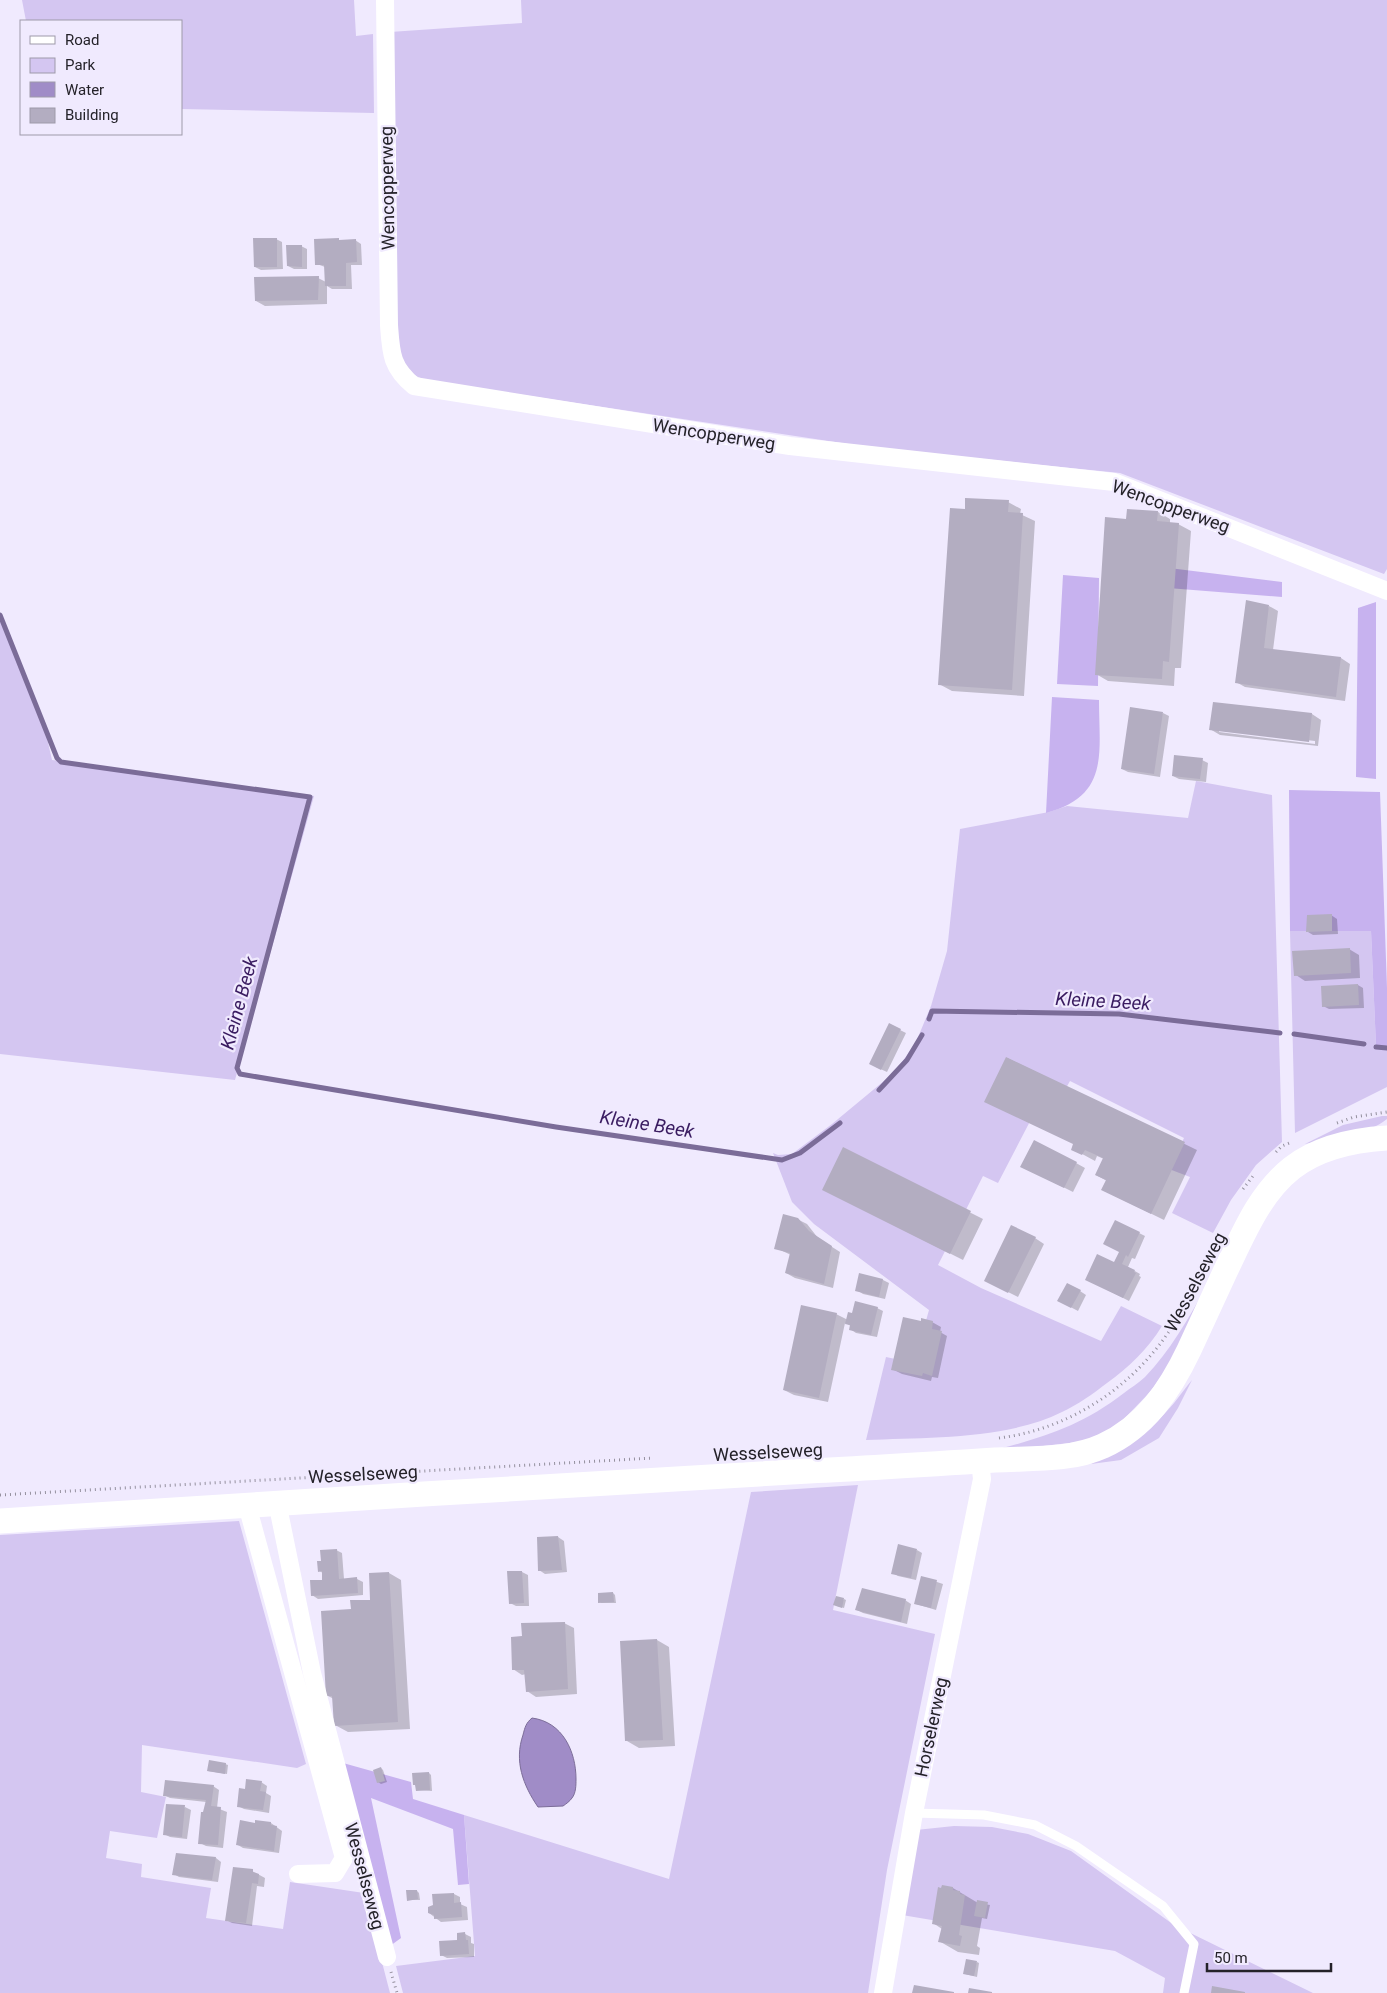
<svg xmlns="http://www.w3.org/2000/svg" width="1387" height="1993" font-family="Roboto,sans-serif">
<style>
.green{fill:#d4c6f1}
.forest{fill:#c7b2ef}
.water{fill:#a08cc7;stroke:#7b6c98}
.shadow{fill:#0003;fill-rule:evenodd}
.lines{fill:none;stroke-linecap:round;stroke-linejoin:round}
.stream{stroke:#7b6c98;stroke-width:5}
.building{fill:#b3adc1}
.path{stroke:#94909e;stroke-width:3;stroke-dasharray:1 4;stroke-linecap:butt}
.service{stroke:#fff;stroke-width:9}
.minor{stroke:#fff;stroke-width:18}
.secondary{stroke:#fff;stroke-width:25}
.labels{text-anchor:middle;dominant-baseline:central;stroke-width:4.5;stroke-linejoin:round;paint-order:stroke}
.street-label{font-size:18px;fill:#242229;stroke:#f0eafe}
.water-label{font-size:19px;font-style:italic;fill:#3a1c61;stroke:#f0eafe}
</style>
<rect width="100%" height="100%" fill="#f0eafe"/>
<path class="green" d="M22,0h332l2,36 17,-2 1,79 -193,-4v-88h-155z
M521,0h866v569l-3,5 -264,-101 -245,-25 -446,-67c-21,-7 -25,-11 -33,-31l-6,-318 132,-9z
M0,614l9,18 35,93 8,35 262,36 -79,284 -235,-26z
M1196,781l76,14 10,347 -26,23 -25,35 -18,33 -41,-20 18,-36 -21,-8 15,-31 -114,-57 -17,30 -15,-5 -40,77 -15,-7 -45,89 43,23 120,53 20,-35 41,20c-14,23 -34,42 -55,57 -14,11 -30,22 -45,29 -56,28 -135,25 -196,28l20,-83 28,6 15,-53 -115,-86 -22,-22 -19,-49 5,2 14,-1 40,-30 64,-53 20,-29 15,-36 16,-55 13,-122 89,-17 18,-6 121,12z
M1290,931h81l5,115 11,2v39l-92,46z
M1382,1116h5v3c-19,16 -58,20 -82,25l38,-19z
M1205,1289l-36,77 -19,26 -27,28 -27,20 -108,12c53,-14 92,-25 136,-59 6,-5 15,-10 21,-16 25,-26 43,-58 60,-88z
M1192,1380l-14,28 -19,30 -38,22 -30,4c25,-13 50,-28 71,-48 11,-10 20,-24 30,-36z
M858,1485l-25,125 102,24 -48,236 -19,123h-465l-7,-27 79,-10 -11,-141 205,64 82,-387z
M239,1521l67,243 -9,4 -155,-23 -1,47 25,5 -9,41 -47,-7 -4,27 36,6 -1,13 70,11 -5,30 77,11 7,-47 74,11 26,100h-390v-458z
M954,1826l38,1 36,7 43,17 103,74 139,68h-150l2,-15 -50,-27 -213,-36 14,-85z"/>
<path class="forest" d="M1169,568l113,14v15l-114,-9z
M1063,575l36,3 -1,108 -41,-2z
M1376,602v177l-20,-2 2,-169z
M1052,697l47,3c0,53 11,96 -53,113z
M1289,790l91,2 7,196v60l-11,-2 -5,-115h-81z
M343,1763l68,19 2,17 51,16 5,69 -11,1 -5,-56 -82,-31 30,140 -11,8z"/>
<path class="water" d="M532,1718c31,4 44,34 44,61 0,6 0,14 -4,19 -2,3 -6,6 -9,8l-25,1c-15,-22 -24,-46 -15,-72 2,-8 3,-12 9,-17z"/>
<path class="shadow" d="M276,239l6,3 1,27 -22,1 -6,-3z
M355,240l6,4 1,21h-11l1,24h-20l-5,-3v18l-62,2 -9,-5 62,-23 8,4 -1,-15 -8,-3z
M301,246l6,3v20h-13l-6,-3z
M1008,502l13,7 -1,5 15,7 -11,175 -72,-5 -13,-7 27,-174z
M1158,512l12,7v4l8,1 13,7 -10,137h-6l-1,18 -66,-5 -12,-7 31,-154z
M1269,606l9,5 -5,39 68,8 9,6 -5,37 -100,-14 -9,-5z
M1214,703l98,11 9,6 -3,26 -98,-11 -10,-6zM1219,730l96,11v3l-96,-12z
M1163,713l6,3 -9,61 -32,-5 -6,-3z
M1202,760l6,3 -2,19 -27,-3 -6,-3z
M1331,915l6,4 1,15 -25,1 -5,-3z
M1349,949l10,6 1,23 -55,3 -9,-6z
M1358,985l5,3 1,20 -35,1 -6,-3z
M900,1030l6,3 -19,39 -11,-5z
M1007,1058l190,92 -33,70 -49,-24 -8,-15 -11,-6 8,-16 -7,-3 -2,5 -22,-12 2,-4z
M844,1149l139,70 -20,41 -127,-64z
M1076,1163l9,5 -12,24 -42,-21z
M797,1219l10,5 11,14 22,14 -7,36 -38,-10 -9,-5 5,-18 -15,-7z
M1115,1221l30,15 -10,23 -3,-1 -4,9 12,7 -1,2 2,1 -12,24 -37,-19 23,-18 5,-12z
M1035,1238l9,6 -26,53 -24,-12z
M860,1274l23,6 6,3 -4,16 -22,-5 -6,-4z
M1080,1291l6,4 -8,16 -19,-10z
M877,1308l6,3 -6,26 -21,-4 -6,-4 1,-3 -6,-3 -17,79 -34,-7 -10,-5 52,-76 12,6z
M932,1322l9,5 -1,5 7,4 -9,42 -6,-1 -1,4 -29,-7 -10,-5 30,-46z
M558,1537l6,4 3,31 -22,2 -6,-4z
M336,1550l6,3 2,26h13l6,3v13l-45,4 -6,-4 12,-14 -1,-8 -4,-2 3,-9z
M917,1550l5,3 -6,27 -18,-4 -5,-3z
M522,1572l6,3 1,31h-13l-6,-3z
M389,1573l12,7 9,149 -62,3 -13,-7 -1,-26 -6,-3 24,-85 19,-10z
M922,1577l21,7 -7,26 -20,-6z
M613,1593l2,2 1,8h-16z
M844,1599l2,1 -2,8 -7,-2z
M905,1600l6,4 -4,20 -44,-11 -6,-3z
M564,1623l10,5 3,66 -41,3 -9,-6 -1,-17 -4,1 -9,-6 11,-32z
M657,1640l12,7 6,99 -36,2 -12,-7z
M225,1764l3,1 -1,9 -19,-3z
M381,1768l2,2 4,12 -6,2 -3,-2z
M429,1773l2,2 1,16 -15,-1v-4z
M261,1782l6,4 -1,7 5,3 -2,17 -25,-4 -6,-3 8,-16z
M213,1786l6,4 -2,18 10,4 -4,36 -17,-2 -6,-3 6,-41 -36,-4 -6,-3z
M185,1807l6,3 -4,29 -17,-2 -6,-3z
M271,1823l11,8 -3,22 -36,-5 -5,-3 18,-20z
M216,1858l5,4 -3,20 -39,-5 -5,-3z
M252,1871l13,7 -1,9 -7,-1 -5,40 -20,-3 -6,-3z
M953,1888l25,15 12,2 -3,14 -5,-1 -5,28 3,2 -1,7 -21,-3 -19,-11 3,-12 -9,-6z
M417,1891l2,2 1,7h-12z
M454,1894l6,3v7l7,3 1,13 -27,2 -12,-9z
M465,1934l6,3v6l3,1v13l-27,1 -6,-3 18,-14z
M977,1962l2,1 -2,14 -12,-3z"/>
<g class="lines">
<path class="stream" d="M0,615l57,143 4,4 249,35 -73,271 3,6 316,53 226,33 18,-7 40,-30
M929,1019l3,-8 187,3 161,19
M1294,1034l70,10
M1376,1047l11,1
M879,1090l28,-30 15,-25"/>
</g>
<path class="building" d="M253,238h24v29h-23z
M339,238v2l17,-1 1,23 -11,1v23h-21l-1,-21h-9l-1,-26z
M286,245h16v22l-15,-1z
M319,276l-1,24 -63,1 -1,-24z
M965,498l44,2 -1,12 15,1 -11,177 -74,-5 12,-177 15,1z
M1127,509l31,2 -1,10 22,2 -10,139 -6,-1 -1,18 -67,-4 10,-158 21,2z
M1246,600l23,5 -5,43 77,9 -5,40 -101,-14z
M1213,702l99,11 -3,29 -100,-12z
M1130,707l33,5 -9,62 -33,-5z
M1174,755l29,3 -3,21 -28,-3z
M1332,914v17l-26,1 1,-17z
M1350,948l1,25 -57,3 -2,-25z
M1358,984l1,21 -37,2 -1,-21z
M889,1023l12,6 -20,41 -12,-6z
M1006,1057l179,85 -34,72 -50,-24 5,-10 -11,-5 8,-17 -18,-8 -3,5 -11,-5 2,-6 -89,-42z
M1034,1140l43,22 -13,26 -44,-21z
M843,1147l128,64 -21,43 -128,-64z
M783,1214l15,4 11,13 23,15 -8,38 -39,-11 5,-20 -16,-4z
M1115,1220l25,12 -12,25 -2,-2 -4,9 13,6 -1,2 2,1 -13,25 -38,-18 12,-26 17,8 5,-10 -16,-8z
M1011,1225l25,12 -28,56 -24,-12z
M859,1273l24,6 -4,18 -24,-6z
M1067,1283l14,7 -10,18 -14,-7z
M855,1301l23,6 -7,28 -22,-5 1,-5 -5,-1 3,-12 4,1z
M801,1305l36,8 -18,85 -36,-8z
M903,1317l18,4v-3l12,3 -1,8 10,2 -10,45 -9,-3 -1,3 -31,-6z
M558,1536l4,34 -24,1 -1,-34z
M898,1544l19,5 -6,29 -20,-4z
M337,1549l2,30 18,-2 1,16 -47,3 -1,-16h12v-9l-4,1 -1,-11h4l-1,-11z
M507,1571h15l2,32 -15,1z
M389,1572l9,150 -64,4 -2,-30h-6l-5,-85 30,-2 -1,-9h20l-1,-27z
M921,1576l16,4 -6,28 -17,-4z
M862,1588l44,11 -5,23 -46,-12z
M613,1592l1,10 -16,1v-10z
M836,1596l8,2 -2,10 -9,-3z
M565,1622l3,67 -42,3 -2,-22h-12l-1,-33 11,-1 -1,-13z
M657,1639l6,101 -38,1 -5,-100z
M209,1760l17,3 -1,11 -18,-3z
M381,1767l4,14 -8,2 -4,-13z
M429,1772l1,18 -14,1 -1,-6h-2l-1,-12z
M246,1779l16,2 -2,10 6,1 -3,18 -26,-3 2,-19 6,1z
M165,1780l49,5 -3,21 10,1 -3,38 -20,-1 3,-32h2l3,-12 -43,-4z
M166,1804l19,1 -3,32 -19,-2z
M240,1820l15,3v-3l16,2v3l6,1 -3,25 -38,-6z
M176,1853l40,4 -4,23 -40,-5z
M233,1867l20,2v3l6,2 -1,10 -6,-1 -6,40 -21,-2z
M942,1885l11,2v3l7,1v3l5,1 -6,40 3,1 -2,10 -22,-4 4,-16 -10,-2 6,-37 3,1z
M406,1890h11l1,9 -11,2z
M454,1893v10l7,-1 1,15 -28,2v-4l-6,-2v-6l5,-2 -1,-11z
M977,1900l11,2 -3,16 -11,-2z
M465,1932l1,8h2l1,14 -29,2 -1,-15 18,-1v-7z
M966,1959l11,2 -3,15 -11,-2z
M914,1985l40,7v1h-42z
M1212,1986l33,6v1h-34z
M969,1988l23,4v1h-24z"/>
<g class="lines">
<path class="path" d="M1337,1123l17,-6 33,-5
M1276,1152l6,-6 10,-4
M1243,1189l10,-13
M999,1438c81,-10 152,-64 187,-136
M0,1495l653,-37
M391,1972l6,21"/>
<path class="service" d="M914,1813l70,2 51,10 41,21 87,60 31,38 -10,49"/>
<path class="minor" d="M385,0l4,325c2,28 2,42 25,61l376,60 324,36 273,109
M277,1502l35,171 75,284
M247,1505l97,353 -9,15 -37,1
M883,1993l31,-180 68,-334 -2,-18"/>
<path class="secondary" d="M0,1521c270,-18 539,-34 809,-50 62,-3 124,-7 186,-11 36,-2 75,1 108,-14 42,-19 67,-56 86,-96 12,-26 24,-52 36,-78 18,-37 34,-78 67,-104 27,-21 62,-28 95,-30"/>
</g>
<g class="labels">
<g class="street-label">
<text transform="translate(387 188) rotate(-91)">Wencopperweg</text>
<text transform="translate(714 434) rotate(9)">Wencopperweg</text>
<text transform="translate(1171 506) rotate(20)">Wencopperweg</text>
<text transform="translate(1195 1282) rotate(-62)">Wesselseweg</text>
<text transform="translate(768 1452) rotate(-3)">Wesselseweg</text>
<text transform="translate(363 1474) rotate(-3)">Wesselseweg</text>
<text transform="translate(931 1727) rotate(-78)">Horselerweg</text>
<text transform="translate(365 1876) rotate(75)">Wesselseweg</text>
</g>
<g class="water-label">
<text transform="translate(1103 1001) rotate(3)">Kleine Beek</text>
<text transform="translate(239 1003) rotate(-75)">Kleine Beek</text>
<text transform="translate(647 1124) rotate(9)">Kleine Beek</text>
</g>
</g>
<rect x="20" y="20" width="162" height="115" fill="#f0eafe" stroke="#9e9aa9"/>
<rect x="30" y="36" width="25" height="8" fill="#ffffff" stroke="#9e9aa9"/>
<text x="65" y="45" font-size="15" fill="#242229">Road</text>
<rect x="30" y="58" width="25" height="15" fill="#d4c6f1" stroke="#9e9aa9"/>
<text x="65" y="70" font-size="15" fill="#242229">Park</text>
<rect x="30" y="82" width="25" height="15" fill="#a08cc7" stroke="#9e9aa9"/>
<text x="65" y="95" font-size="15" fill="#242229">Water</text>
<rect x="30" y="108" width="25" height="15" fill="#b3adc1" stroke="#9e9aa9"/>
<text x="65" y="120" font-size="15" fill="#242229">Building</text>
<path d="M1207 1963v8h124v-8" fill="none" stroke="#242229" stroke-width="2.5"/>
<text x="1214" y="1963" font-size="15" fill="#242229" stroke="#f0eafe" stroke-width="4" paint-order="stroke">50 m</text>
</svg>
